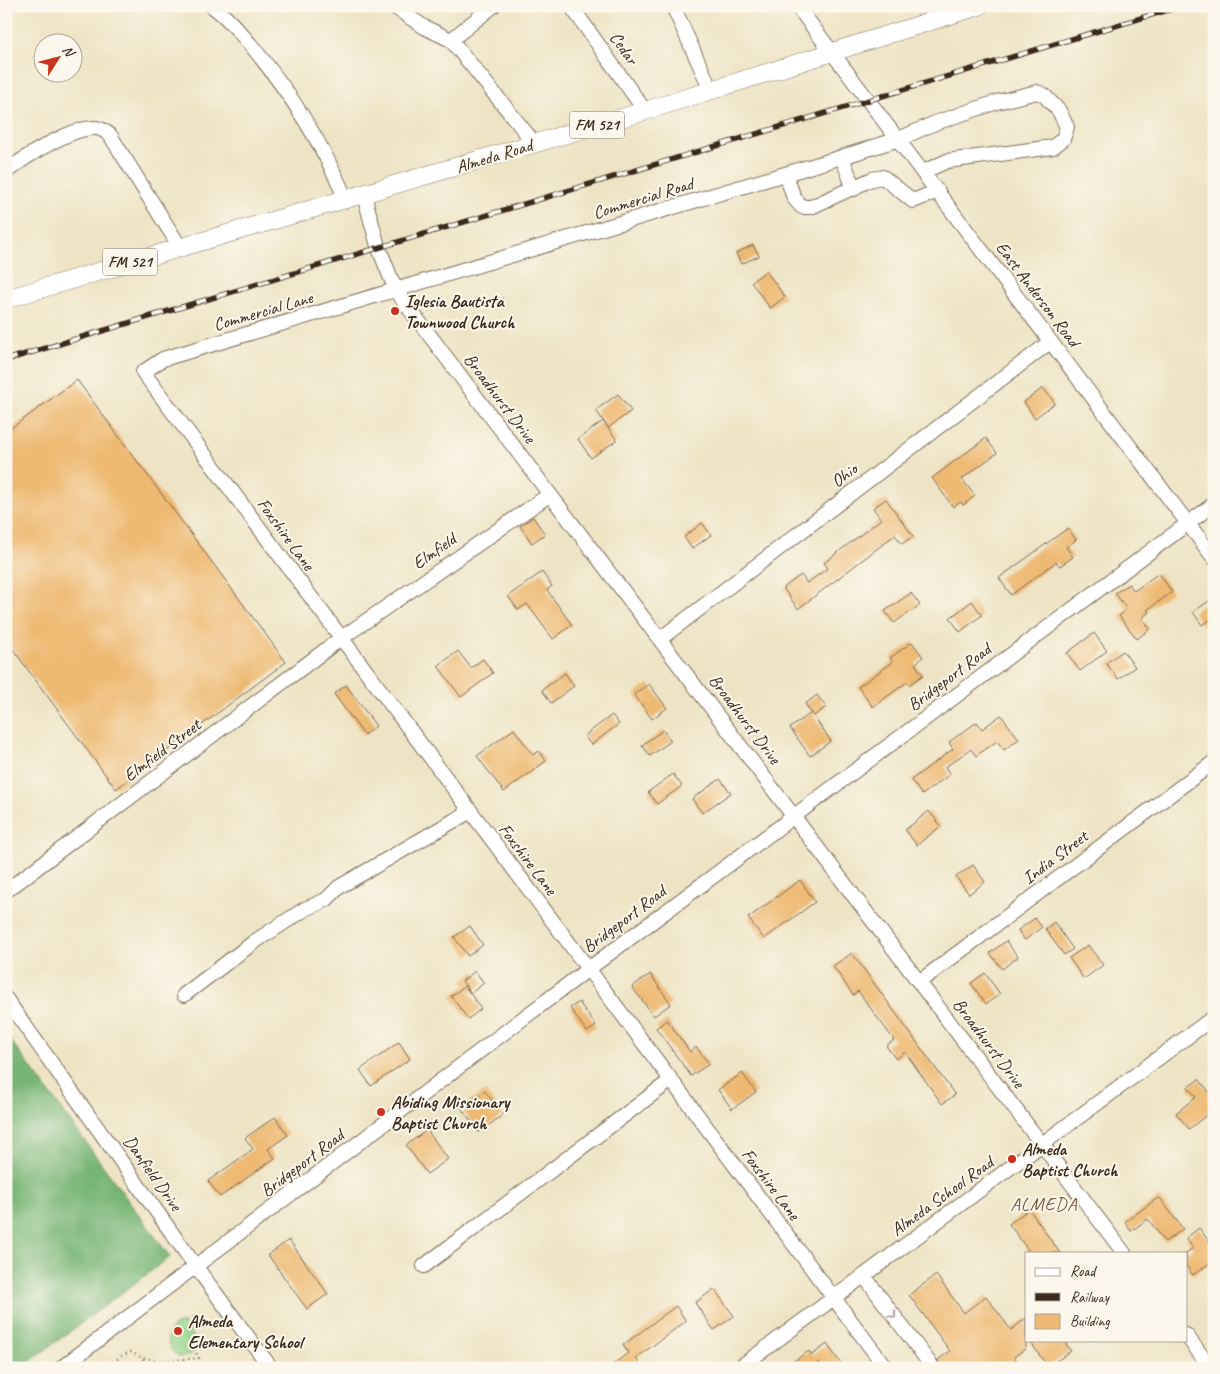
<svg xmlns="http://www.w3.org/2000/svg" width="1220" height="1374" font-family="Caveat,sans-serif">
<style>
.green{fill:#94d389;stroke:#687e54}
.forest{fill:#77b575;stroke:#59704a}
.building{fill:#eeb972}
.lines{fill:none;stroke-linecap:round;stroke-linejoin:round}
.minor-casing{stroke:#7a6b58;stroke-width:16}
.major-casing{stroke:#7a6b58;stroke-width:19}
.path{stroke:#7a6b58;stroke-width:2.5;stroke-dasharray:1 4;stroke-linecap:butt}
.minor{stroke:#fff;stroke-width:14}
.major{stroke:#fff;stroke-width:18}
.rail-casing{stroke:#3b2a1e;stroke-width:5.5}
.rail{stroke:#fbf7ec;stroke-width:4;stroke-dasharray:11;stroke-linecap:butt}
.oneway{stroke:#a79f9a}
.poi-dot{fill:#c8321e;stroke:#fbf7ec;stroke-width:2}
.labels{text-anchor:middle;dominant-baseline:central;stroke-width:4;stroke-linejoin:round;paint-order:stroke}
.shield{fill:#fbf7ec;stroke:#75685c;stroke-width:1}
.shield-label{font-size:16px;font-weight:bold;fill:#3b2a1e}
.street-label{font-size:18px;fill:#3b2a1e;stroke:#fbf7ec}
.poi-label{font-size:18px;font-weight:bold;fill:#3b2a1e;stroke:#fbf7ec;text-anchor:start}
.neighbourhood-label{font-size:19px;letter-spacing:1px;fill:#7a5c3b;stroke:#fbf7ec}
</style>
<rect width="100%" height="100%" fill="#fbf7ec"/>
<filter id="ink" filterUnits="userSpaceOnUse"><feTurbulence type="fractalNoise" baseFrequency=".02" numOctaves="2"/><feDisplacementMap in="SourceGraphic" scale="10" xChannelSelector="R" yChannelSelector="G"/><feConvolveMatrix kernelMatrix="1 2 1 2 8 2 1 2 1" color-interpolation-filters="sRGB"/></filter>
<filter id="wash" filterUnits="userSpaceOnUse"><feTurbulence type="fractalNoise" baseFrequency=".0096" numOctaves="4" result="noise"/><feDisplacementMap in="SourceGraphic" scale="20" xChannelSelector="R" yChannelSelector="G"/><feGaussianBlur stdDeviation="1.12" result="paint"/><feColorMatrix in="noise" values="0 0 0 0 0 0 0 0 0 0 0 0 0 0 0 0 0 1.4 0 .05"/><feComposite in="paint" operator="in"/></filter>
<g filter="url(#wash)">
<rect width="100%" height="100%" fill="#eee4c5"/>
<path class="green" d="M179,1324h6l13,19 -1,6 -7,6 -10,2c-14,-6 -17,-29 -1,-33z"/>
<path class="forest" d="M6,1034l164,223 -149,111h-15z"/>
<g id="blocks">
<path class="building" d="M753,245l6,11 -18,8 -5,-11z
M766,271l19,26 -15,11 -19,-26z
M77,380l209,282 -170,127 -110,-149v-208z
M1043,388l12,15 -20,15 -11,-16z
M618,394l13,17 -23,17 -12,-18z
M603,421l14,19 -26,18 -13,-19z
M986,438l11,15 -35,26 13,17 -12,9 -2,-3 -8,5 -21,-29z
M886,499l27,37 -11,8 -7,-9 -97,74 -15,-21 18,-13 6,8 21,-15 -4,-5 57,-44 -8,-11z
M533,517l12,17 -13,9 -12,-17z
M702,523l9,12 -19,14 -8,-12z
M1068,528l8,12 -10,7 7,10 -13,9 -4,-4 -45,33 -12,-17z
M542,572l10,14 -5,4 25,35 -19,14 -26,-35 -9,6 -10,-14z
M1159,573l13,19 -25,18 2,2 -7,6 8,11 -13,10 -18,-23 8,-7 -12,-16 14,-9 5,7z
M911,593l9,12 -26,18 -9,-12z
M972,601l10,14 -22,17 -10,-14z
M1209,601l5,6v10l-12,8 -9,-13z
M1094,633l13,18 -27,20 -13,-18z
M912,642l11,15 -8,7 8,11 -14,10 -2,-3 -34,25 -15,-20 35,-25 -3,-4z
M458,651l13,17 12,-9 10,14 -32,24 -23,-31z
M1123,651l12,16 -17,12 -12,-16z
M565,673l9,13 -23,17 -9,-13z
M649,684l18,24 -15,11 -18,-25z
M346,685l30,41 -12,9 -30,-41z
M817,695l9,12 -12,9 -9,-12z
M811,713l20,28 -21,15 -20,-28z
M612,715l7,9 -28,21 -7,-9z
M1001,715l18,24 -15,11 -7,-9 -21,15 -5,-7 -26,18 5,7 -28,21 -11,-15 42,-31 -4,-7 28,-20 5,7z
M514,729l19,26 6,-4 7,10 -42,31 -27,-36z
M663,730l8,11 -21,15 -8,-11z
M673,774l9,12 -25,18 -9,-12z
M720,779l11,14 -29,20 -10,-14z
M929,811l12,15 -24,19 -12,-15z
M973,865l12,17 -16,12 -13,-17z
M800,880l15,22 -51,37 -16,-21z
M1035,918l7,9 -17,13 -7,-10z
M1054,922l19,27 -9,6 -19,-26z
M470,926l13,19 -15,11 -14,-19z
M1006,941l12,16 -16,12 -12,-16z
M1088,945l15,20 -19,14 -15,-21z
M852,953l103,142 -13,9 -37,-52 -9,7 -10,-13 8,-6 -36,-49 -5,4 -20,-29z
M475,971l9,12 -13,10 -9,-12z
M985,973l15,21 -14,10 -15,-21z
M650,974l21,30 -17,12 -22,-29z
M465,986l16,23 -13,10 -17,-23z
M579,1002l17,24 -9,6 -17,-24z
M667,1020l23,32 6,-5 13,17 -18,12 -35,-48z
M399,1042l11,17 -39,27 -11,-16z
M742,1073l14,19 -24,17 -14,-19z
M1199,1079l15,19v11l-25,20 -13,-16 20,-16 -8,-10z
M485,1091l18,24 -24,17 -18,-24z
M275,1117l13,18 -20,14 7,9 -55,39 -12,-16 45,-32 -8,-11z
M427,1130l21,29 -21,15 -21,-29z
M1159,1197l24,32 -18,13 -17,-23 -17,12 -6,-9z
M1029,1209l31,44h-30l-21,-29z
M1199,1228l15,20v12l-21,15 -7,-10v-12l7,-5 -7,-10z
M289,1240l39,54 -21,15 -39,-54z
M936,1275l28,38 22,-17 25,34 15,-12v30l-12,9 7,11h-82l-1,-8 12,-9 -41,-56z
M714,1289l20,27 -20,14 -19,-27z
M676,1306l10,15 -50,37 6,10h-34l20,-15 -5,-8z
M1029,1340h34l8,11 -23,16z
M827,1344l17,24h-20l-5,-6 -7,6h-14l-4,-7 15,-10 3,4z"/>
</g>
</g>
<g filter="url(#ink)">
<use href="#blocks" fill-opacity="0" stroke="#7a6b58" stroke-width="1"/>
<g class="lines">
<defs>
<path id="minor" d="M212,6c15,10 26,25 38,38 40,48 72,98 96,156
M393,6l31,21 27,13 84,104
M571,6l74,105
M673,6l38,84
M797,6l417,552
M451,40l42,-34
M842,157l12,32
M6,172c20,-16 65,-45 90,-44 5,0 10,4 14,7l70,112
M786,175l8,23 8,9h9l61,-28 11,-2 30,24 25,-10
M364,195l14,51 18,45 728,962
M660,639l390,-297
M6,891l334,-252 209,-144
M919,982l295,-220
M184,995l70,-53 51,-33 21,-9 13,-13 130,-75
M6,999l190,268 75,101
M424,1266l246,-185
M864,1276l67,89
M1186,1335l25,33
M61,1368l526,-398 627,-466
M739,1368l475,-351
M886,1368l-743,-996 20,-13 679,-202 57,-18 36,-16 62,-21 40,-10 7,3 15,16 8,16 -4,12 -10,8 -106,14 -24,11"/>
<path id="major" d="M6,299l639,-188 334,-105"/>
</defs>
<use href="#minor" class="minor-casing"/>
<use href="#major" class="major-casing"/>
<path class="path" d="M194,1349l10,19
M143,1359l6,9
M105,1368l18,-13 8,-3 11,6 18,3 40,-3"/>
<use href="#minor" class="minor"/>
<use href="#major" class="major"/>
<defs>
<path id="rail" d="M6,360l1175,-354"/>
</defs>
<use href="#rail" class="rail-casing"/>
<use href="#rail" class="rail"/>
</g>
<defs><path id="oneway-chevron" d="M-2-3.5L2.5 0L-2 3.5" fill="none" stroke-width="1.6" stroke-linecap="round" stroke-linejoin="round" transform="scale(1.25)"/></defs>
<use class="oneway" href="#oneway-chevron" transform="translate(893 1315) rotate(53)"/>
</g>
<g class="poi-dot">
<circle cx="395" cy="311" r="5"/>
<circle cx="381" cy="1112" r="5"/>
<circle cx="1012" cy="1159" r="5"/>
<circle cx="178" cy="1331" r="5"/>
</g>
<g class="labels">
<g class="shield">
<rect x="569.5" y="111.5" width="55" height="27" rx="4"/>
<rect x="102.5" y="248.5" width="55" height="27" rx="4"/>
</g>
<g class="shield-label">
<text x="597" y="125">FM 521</text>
<text x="130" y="262">FM 521</text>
</g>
<g class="street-label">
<text transform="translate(624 48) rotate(55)">Cedar</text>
<text transform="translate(494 156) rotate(-17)">Almeda Road</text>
<text transform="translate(643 198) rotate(-17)">Commercial Road</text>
<text transform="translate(1038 294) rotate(53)">East Anderson Road</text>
<text transform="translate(263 311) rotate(-16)">Commercial Lane</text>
<text transform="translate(500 398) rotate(53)">Broadhurst Drive</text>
<text transform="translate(844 475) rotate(-37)">Ohio</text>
<text transform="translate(286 534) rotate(54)">Foxshire Lane</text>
<text transform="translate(434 551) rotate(-35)">Elmfield</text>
<text transform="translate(949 677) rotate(-37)">Bridgeport Road</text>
<text transform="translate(745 719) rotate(53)">Broadhurst Drive</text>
<text transform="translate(162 750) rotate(-37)">Elmfield Street</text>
<text transform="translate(1055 857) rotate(-37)">India Street</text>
<text transform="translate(528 859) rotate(53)">Foxshire Lane</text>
<text transform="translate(624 919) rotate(-37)">Bridgeport Road</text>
<text transform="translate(989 1043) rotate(53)">Broadhurst Drive</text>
<text transform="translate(302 1163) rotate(-37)">Bridgeport Road</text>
<text transform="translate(153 1173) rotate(55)">Danfield Drive</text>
<text transform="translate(771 1184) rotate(53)">Foxshire Lane</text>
<text transform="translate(942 1196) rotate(-36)">Almeda School Road</text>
</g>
<g class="poi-label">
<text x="405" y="301">Iglesia Bautista<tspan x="405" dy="21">Townwood Church</tspan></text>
<text x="391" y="1102">Abiding Missionary<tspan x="391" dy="21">Baptist Church</tspan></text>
<text x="1022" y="1149">Almeda<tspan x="1022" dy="21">Baptist Church</tspan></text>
<text x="188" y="1321">Almeda<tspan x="188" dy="21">Elementary School</tspan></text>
</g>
<g class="neighbourhood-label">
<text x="1044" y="1204">ALMEDA</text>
</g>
</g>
<rect width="1220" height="1374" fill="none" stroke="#fbf7ec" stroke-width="25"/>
<rect x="1025" y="1252" width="162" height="90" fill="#fbf7ec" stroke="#aea59a"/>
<rect x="1035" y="1268" width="25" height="8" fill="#ffffff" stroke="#aea59a"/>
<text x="1070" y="1276" font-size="15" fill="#3b2a1e">Road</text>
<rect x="1035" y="1293" width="25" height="8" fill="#3b2a1e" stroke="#aea59a"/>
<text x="1070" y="1302" font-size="15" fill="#3b2a1e">Railway</text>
<rect x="1035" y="1314" width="25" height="15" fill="#eeb972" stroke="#aea59a"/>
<text x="1070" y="1326" font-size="15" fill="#3b2a1e">Building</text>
<g transform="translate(58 58) rotate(54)"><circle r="24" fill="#fbf7ec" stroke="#aea59a"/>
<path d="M0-4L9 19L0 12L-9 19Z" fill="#c8321e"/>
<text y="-8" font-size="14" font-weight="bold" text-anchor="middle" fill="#3b2a1e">N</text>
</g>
</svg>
